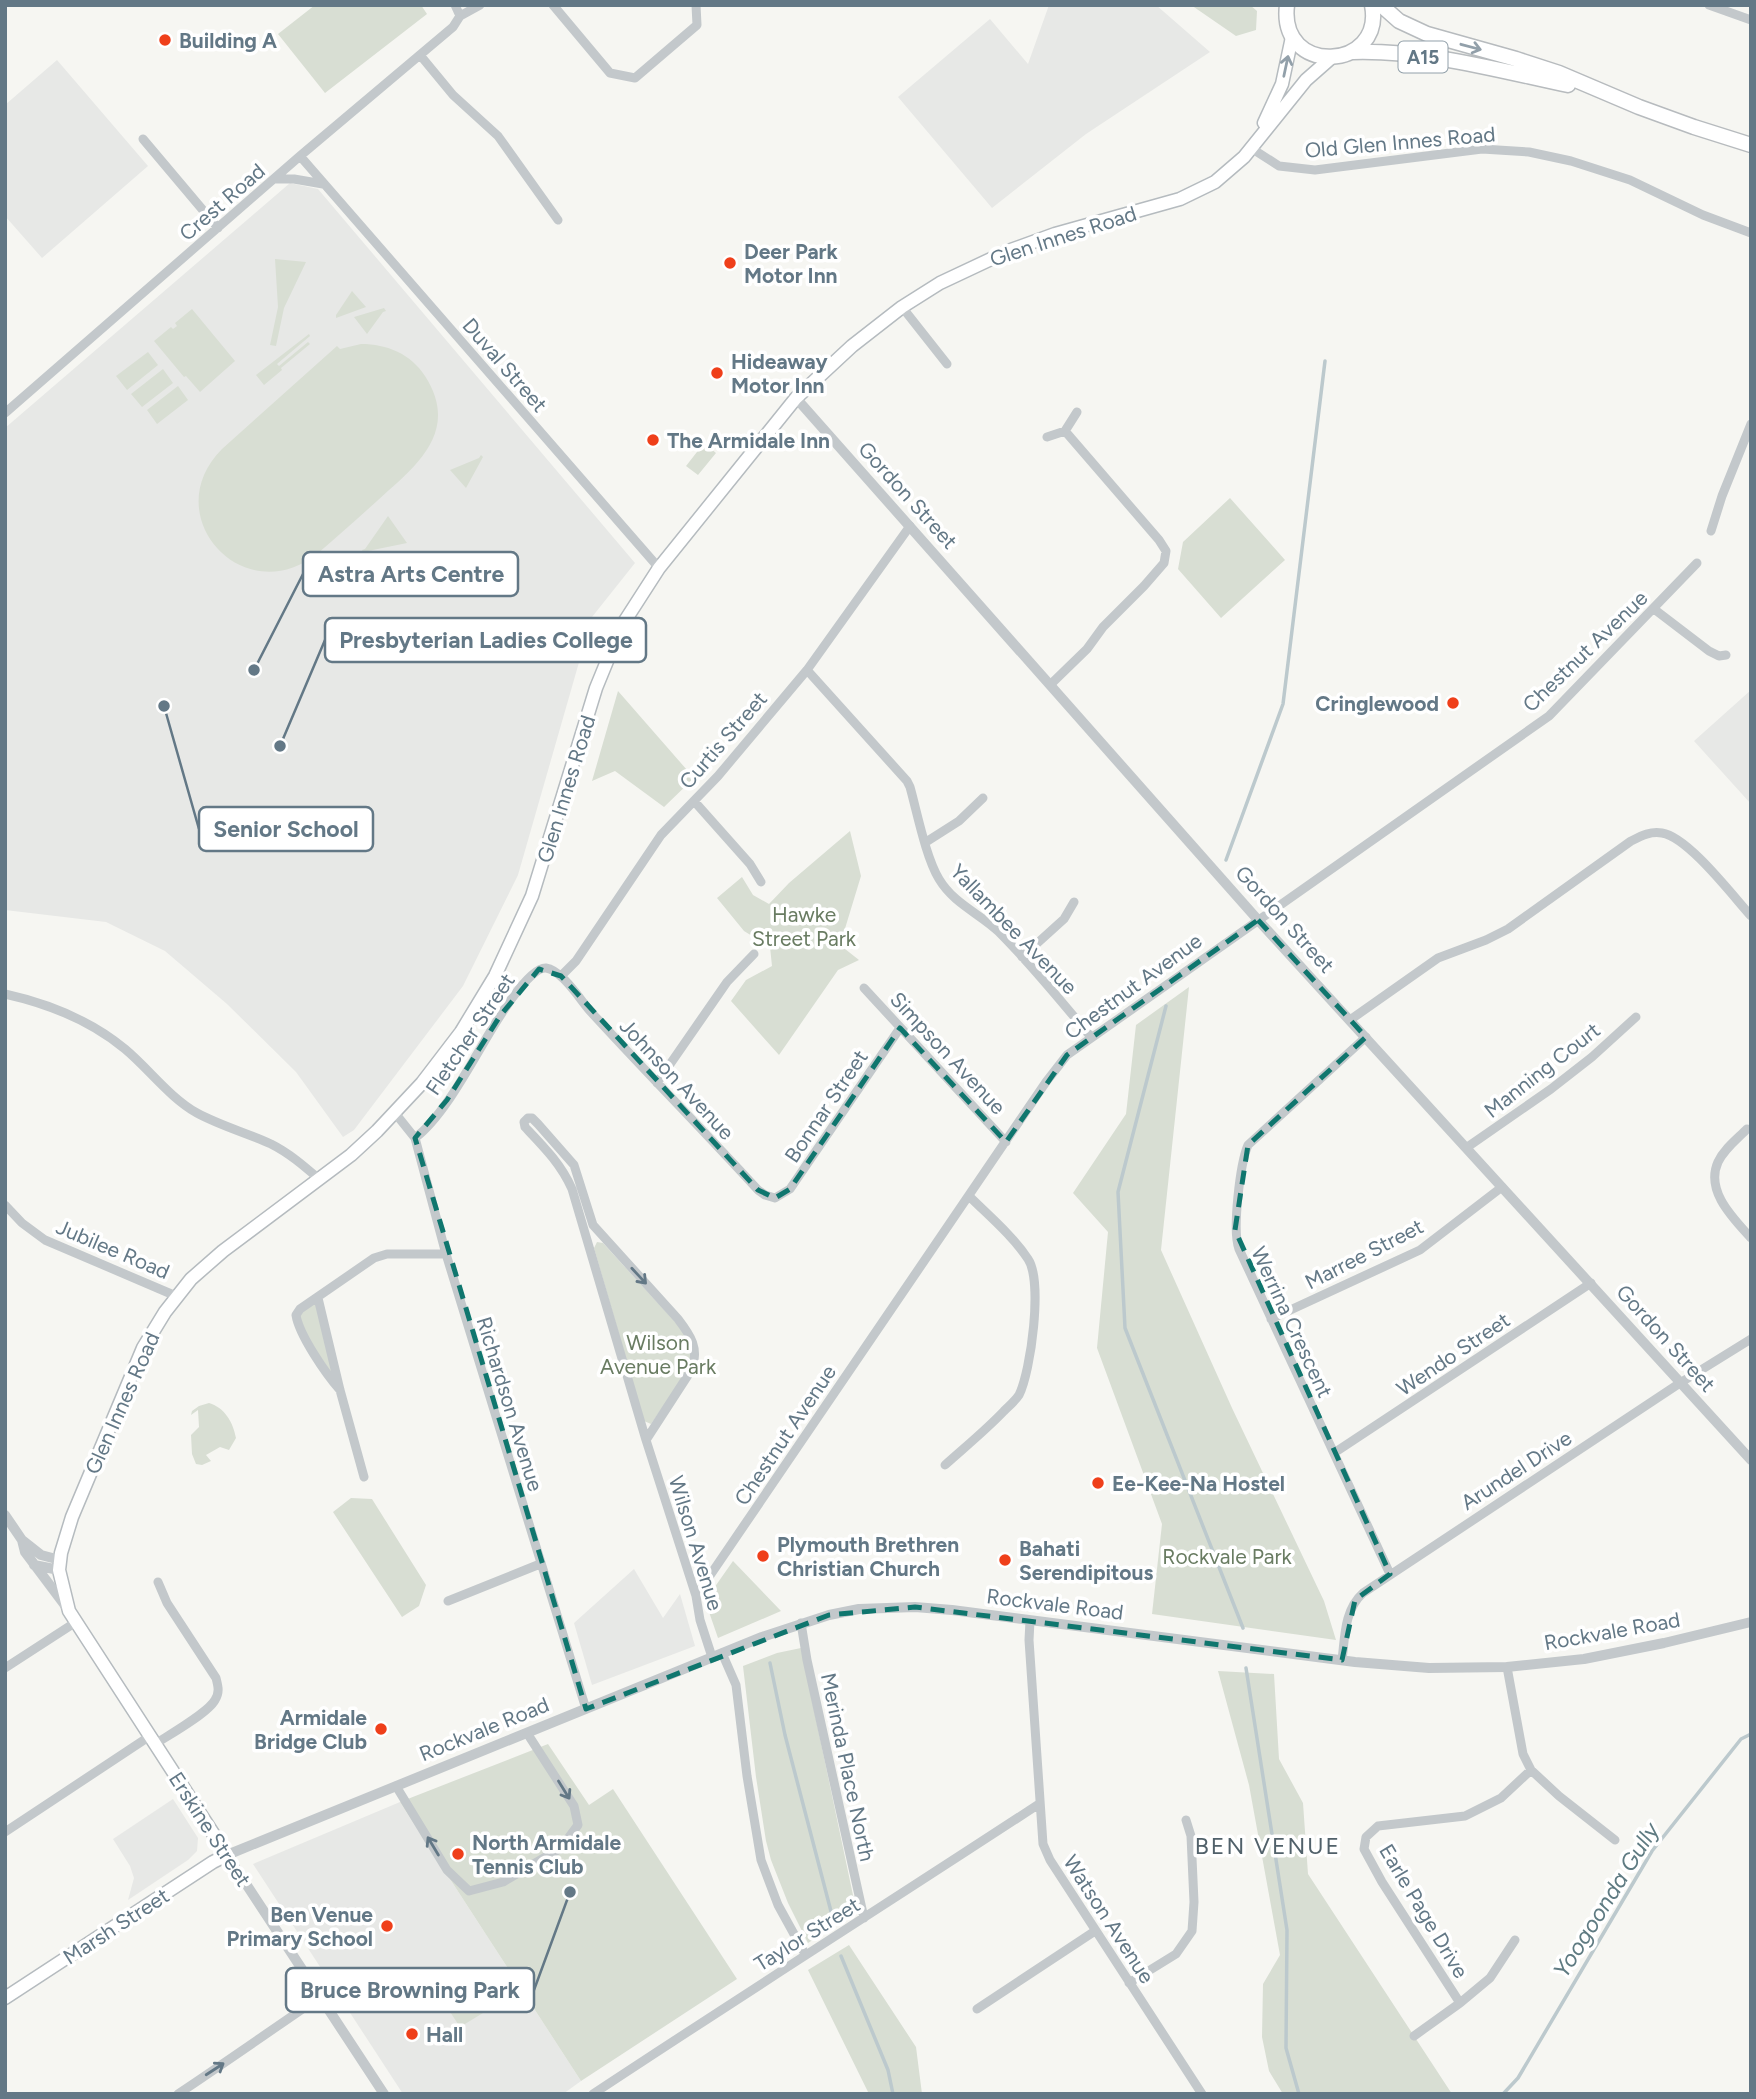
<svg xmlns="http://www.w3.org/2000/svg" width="1756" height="2099" font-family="Figtree,sans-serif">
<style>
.built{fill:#e7e8e6}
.green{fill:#d8ded3}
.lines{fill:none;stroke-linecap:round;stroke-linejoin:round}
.stream{stroke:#bcc9cd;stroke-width:3.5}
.secondary-casing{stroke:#b5bbbf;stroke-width:15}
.trunk-casing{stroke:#b7bbbe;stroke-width:17}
.minor{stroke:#c3c8cb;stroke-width:9}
.tertiary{stroke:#c3c8cb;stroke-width:10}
.secondary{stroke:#fff;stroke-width:12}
.trunk{stroke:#fff;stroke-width:14}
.oneway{stroke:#92a0aa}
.oneway2{stroke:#637886}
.marked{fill:none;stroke:#0f766e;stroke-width:5;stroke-dasharray:14 9;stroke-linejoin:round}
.poi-dot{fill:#ef3f1a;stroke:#fff;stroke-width:2.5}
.labels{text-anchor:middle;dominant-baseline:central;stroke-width:7;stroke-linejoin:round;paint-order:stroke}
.shield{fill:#fff;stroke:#92a0aa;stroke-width:2}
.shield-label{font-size:19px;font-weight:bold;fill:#637886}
.poi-label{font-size:21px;font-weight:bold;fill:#637886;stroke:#fff;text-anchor:start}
.street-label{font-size:21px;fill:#637886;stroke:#fff}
.park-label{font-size:21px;fill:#697c62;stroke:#fff}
.neighbourhood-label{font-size:23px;letter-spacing:2px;fill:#51616a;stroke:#fff}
.water-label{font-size:23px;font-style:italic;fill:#5f7b82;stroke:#fff}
.leader{fill:none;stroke:#637886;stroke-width:2.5}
.callout-dot{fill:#637886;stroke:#fff;stroke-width:2.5}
.callout{fill:#fff;stroke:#637886;stroke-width:2.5}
.callout-label{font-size:23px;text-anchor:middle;font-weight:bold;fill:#637886}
</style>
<rect width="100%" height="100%" fill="#f6f6f2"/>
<path class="built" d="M1049,5h107l54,47 -124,82 -94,74 -94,-111 92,-78 38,45z
M57,60l91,106 -106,92 -37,-42v-111z
M290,183l28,6 317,374 -43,54 -74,258 -55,111 -109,144 -11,7 -47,-65 -69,-68 -62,-53 -59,-29 -101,-12v-482z
M1751,690v114l-57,-63z
M634,1569l29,49 17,-24 15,52 -103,39 -18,-62z
M173,1799l25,39 -1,13 -9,9 -60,40 6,-22 -4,-12 -17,-27z
M400,1802l181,279 -18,13h-160l-150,-230z"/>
<path class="green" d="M315,5h106l6,9 -102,79 -47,-59z
M1191,5h59l7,6 -1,19 -20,6z
M275,259l31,3 -22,46 -8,38 -6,-1 8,-38z
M352,291l14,16 -30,11v-3z
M384,308l2,3 -3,1 -16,22 -13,-17z
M192,309l43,52 -35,31 -14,-16 -2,1 -30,-36 17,-14 2,2 4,-3 -2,-3z
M309,334l1,2 -33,28 2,2 29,-24 2,2 -29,24 1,2 -18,15 -8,-10z
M361,344c26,0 50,10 64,32 36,56 -10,91 -48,125 -20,18 -40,36 -60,53 -74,58 -161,-39 -95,-105l115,-103 3,3z
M148,352l10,13 -31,25 -11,-14z
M163,369l10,14 -31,24 -11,-13z
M178,386l10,14 -31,24 -10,-14z
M704,443l12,10 -18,22 -12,-9z
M481,455l2,2 -17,31 -16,-18 29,-12z
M1230,498l55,62 -64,58 -43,-49 5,-27z
M388,516l19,27 -44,9 -1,-2 3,-1z
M618,691l76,87 -30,29 -49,-36 -23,10z
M850,831l11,45 -21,69 19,15 -21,10 -59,85 -48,-54 15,-21 26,-14 -2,-19 -26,-16 -27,-33 25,-21 11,18 16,9 20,-21z
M1189,987l-28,263 71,158 92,193 12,39 -184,-26 10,-90 -65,-176 11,-116 -35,-39 53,-79 10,-89z
M597,1242l6,1 84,92 5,25 -5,12 -36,52 -7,-3 -50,-173z
M318,1298l22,92 -43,-66 3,-15z
M209,1403c16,5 24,19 27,35l-7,12 -9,-3 -14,8 5,6 -9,4 -6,-1 -4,-10 -1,-19 8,-8 -1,-17 -7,5 1,-4 7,-5z
M351,1498l21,1 54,86 -7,21 -17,11 -69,-105z
M733,1561l48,50 -63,27 -10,-29 -1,-11z
M801,1648l53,252 -4,16 -42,27 -20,-40 -17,-43 -5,-19 -10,-64 -13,-111 34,-13z
M1218,1671l56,3 5,85 24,44 5,71 144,220h-169l-14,-23 -7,-34 1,-53 17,-29 -31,-170z
M548,1744l41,61 24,-16 124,190 -156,102 -181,-279z
M849,1945l67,102 6,47h-53l-61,-124z
M456,1971l27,42 -23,14 -27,-41z"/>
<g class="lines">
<path class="stream" d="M1226,860l57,-156 42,-343
M1166,1006l-48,186 7,136 118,300
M770,1663l15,72 48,184
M1246,1668l41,262 -1,118 13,46
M841,1956l47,114 5,24
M1503,2094l15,-16 134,-227 89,-112 10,-5"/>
<defs>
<path id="secondary" d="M1264,123l18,-39 10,-47
M5,1998l208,-136 14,-7 -158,-244 -10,-41 2,-17 11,-36 71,-169 22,-36 26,-33 32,-28 128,-96 26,-24 45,-48 39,-51 34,-56 37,-80 64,-208 25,-61 38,-59 137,-170 56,-52 50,-39 38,-24 68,-32 47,-17 125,-35 35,-17 29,-25 62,-77 25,-22"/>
<path id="trunk" d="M1287,5c-9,72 98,66 85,0
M1381,5l18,16 28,13 89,25 43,14 80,34 55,20 57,18
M1353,52c73,-2 144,18 215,33"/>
</defs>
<use href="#secondary" class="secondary-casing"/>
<use href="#trunk" class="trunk-casing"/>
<path class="minor" d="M455,5l5,11
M553,5l57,68 25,5 62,-53 -1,-20
M1709,5l42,15
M460,16l20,-11
M420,55l33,40 45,41 60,84
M143,139l75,89
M1251,148l28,18 36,4 167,-21 47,3 42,9 59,19 73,35 48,18
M300,156l359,412
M275,179h19l29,5
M902,307l45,57
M5,413l295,-257 153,-129 7,-11
M1065,431l12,-19
M1047,437l18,-6 94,109 7,11 -2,12 -20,23 -41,41 -16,22 -36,35
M1711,531l11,-35 29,-72
M1654,609l55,42 10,5 7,-1
M807,670l100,111 3,6c7,25 16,71 29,92 15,25 40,34 60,53 33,33 62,69 92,105
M694,801l56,63 11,18
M926,842l33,-21 24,-23
M1022,957l42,-38 10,-17
M561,976l15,-15 85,-126 57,-59 89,-106 103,-144
M864,988l142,154
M5,994c45,10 85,26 120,55 24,20 45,49 72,64 24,13 50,20 74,31 18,9 33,22 48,35
M1350,1020l88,-62 48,-18 22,-11 123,-88c10,-5 19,-10 31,-8 26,4 70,62 89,83
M1366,1037l-118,108c-8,19 -16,86 -9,104l151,325
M657,1083l70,-101 27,-28
M395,1113l20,25 31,116 140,455
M1747,1129c-10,10 -23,20 -29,33 -13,29 15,56 33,76
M415,1138c32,-24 62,-87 85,-122 7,-11 32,-49 46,-48 16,2 35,33 45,44 55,60 112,118 167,178l7,5 10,3 15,-9 110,-161
M1466,1148l85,-59 41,-32 44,-40
M5,1205l17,18 23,17 131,56
M318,1298l22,92 24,87
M1271,1319l149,-69 82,-63
M340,1390c-14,-16 -41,-55 -44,-75l4,-6 74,-51 13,-4h59
M646,1440l46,-71c7,-21 -1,-33 -14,-50l-85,-94 -19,-60 -36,-41 -6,-6h-4l-4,4 1,5c19,20 36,37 47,62l74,251 50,156 4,24 12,37
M1334,1453l257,-170
M945,1465c20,-18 41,-35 59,-54 5,-5 11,-10 15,-16 12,-24 24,-114 9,-136 -16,-24 -39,-43 -59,-63
M696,1596l350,-514 21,-27 482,-339 148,-153
M448,1601l92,-37
M1030,1621l-1,19 14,204 7,16 152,234
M801,1623l6,37 57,258
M722,1653l14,32 11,91 14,84 17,45 27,49
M1342,1660c3,-23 2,-50 21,-67l317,-210 71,-44
M1507,1667l16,87 8,16 28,26 56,44
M5,1668l71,-46
M155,1744c14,-9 53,-31 60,-44 5,-8 3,-14 1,-22l-49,-75 -9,-21
M396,1786l51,84 22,21 34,-9 58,-34 17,-23 -4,-19 -47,-73
M5,1832l145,-96
M1129,1983l47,-29 16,-23 2,-29 -3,-66 -5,-16
M1460,2003l30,-25 25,-38
M977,2009l118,-78
M1414,2036l46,-33 -78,-121 -18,-33 2,-12 12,-11 87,-10 36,-18 30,-28
M178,2094c48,-32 95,-65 142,-97
M593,2094c148,-98 298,-193 446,-290"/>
<path class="tertiary" d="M796,398l462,522 493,540
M5,1515l17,25 3,12 42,56
M22,1540l19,15 19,5
M34,1565l25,5
M384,2094l-157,-239 535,-218 67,-22 30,-6 56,-2 37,3 403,52 74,6 78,-1 77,-8 80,-16 87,-21"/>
<use href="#secondary" class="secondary"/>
<use href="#trunk" class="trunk"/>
</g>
<defs><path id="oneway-shaft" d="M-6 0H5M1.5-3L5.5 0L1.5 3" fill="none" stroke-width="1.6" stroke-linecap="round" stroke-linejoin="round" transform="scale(1.75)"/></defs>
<g class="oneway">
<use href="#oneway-shaft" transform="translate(1471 47) rotate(15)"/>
<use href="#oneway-shaft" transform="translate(1286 66) rotate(-78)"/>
</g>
<g class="oneway2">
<use href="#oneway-shaft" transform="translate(639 1276) rotate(47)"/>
<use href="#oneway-shaft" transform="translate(564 1790) rotate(58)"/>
<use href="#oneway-shaft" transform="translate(433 1846) rotate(-121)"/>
<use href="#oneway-shaft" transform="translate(215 2069) rotate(-33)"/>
</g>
<path class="marked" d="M1258,920l108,117 -118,108 -13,85 155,344 -35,26 -13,60 -427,-53 -86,8 -243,94 -171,-571 32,-38 53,-84 39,-47 22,7 197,214 17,8 15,-9 110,-161 106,114 61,-87z"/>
<g class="poi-dot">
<circle cx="165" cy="40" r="7"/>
<circle cx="730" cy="263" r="7"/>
<circle cx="717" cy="373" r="7"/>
<circle cx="653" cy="440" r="7"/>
<circle cx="1453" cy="703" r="7"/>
<circle cx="1098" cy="1483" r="7"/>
<circle cx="763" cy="1556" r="7"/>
<circle cx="1005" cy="1560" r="7"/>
<circle cx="381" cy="1729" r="7"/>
<circle cx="458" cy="1854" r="7"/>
<circle cx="387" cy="1926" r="7"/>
<circle cx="412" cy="2034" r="7"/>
</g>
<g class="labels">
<rect class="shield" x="1398.5" y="41.5" width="49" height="31" rx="5"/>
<g class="shield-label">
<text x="1423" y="57">A15</text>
</g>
<g class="poi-label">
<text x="179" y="40">Building A</text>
<text x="744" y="251">Deer Park<tspan x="744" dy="24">Motor Inn</tspan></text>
<text x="731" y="361">Hideaway<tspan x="731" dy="24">Motor Inn</tspan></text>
<text x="667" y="440">The Armidale Inn</text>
<text x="1439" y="703" text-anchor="end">Cringlewood</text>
<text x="1112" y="1483">Ee-Kee-Na Hostel</text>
<text x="777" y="1544">Plymouth Brethren<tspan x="777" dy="24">Christian Church</tspan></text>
<text x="1019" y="1548">Bahati<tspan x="1019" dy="24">Serendipitous</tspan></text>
<text x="367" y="1717" text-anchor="end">Armidale<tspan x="367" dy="24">Bridge Club</tspan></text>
<text x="472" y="1842">North Armidale<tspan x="472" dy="24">Tennis Club</tspan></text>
<text x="373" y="1914" text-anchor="end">Ben Venue<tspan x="373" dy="24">Primary School</tspan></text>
<text x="426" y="2034">Hall</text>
</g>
<g class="street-label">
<text transform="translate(1400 142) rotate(-5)">Old Glen Innes Road</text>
<text transform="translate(222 202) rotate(-41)">Crest Road</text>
<text transform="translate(1063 236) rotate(-18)">Glen Innes Road</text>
<text transform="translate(505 365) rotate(49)">Duval Street</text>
<text transform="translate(908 495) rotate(48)">Gordon Street</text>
<text transform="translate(1585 651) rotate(-44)">Chestnut Avenue</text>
<text transform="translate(723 740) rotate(-49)">Curtis Street</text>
<text transform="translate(566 789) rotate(-73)">Glen Innes Road</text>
<text transform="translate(1285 919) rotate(48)">Gordon Street</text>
<text transform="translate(1014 929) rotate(46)">Yallambee Avenue</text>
<text transform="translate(1133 986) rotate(-36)">Chestnut Avenue</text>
<text transform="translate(470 1034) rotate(-56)">Fletcher Street</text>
<text transform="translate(948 1053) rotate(47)">Simpson Avenue</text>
<text transform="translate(1542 1070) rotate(-38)">Manning Court</text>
<text transform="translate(677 1079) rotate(47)">Johnson Avenue</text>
<text transform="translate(826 1106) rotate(-56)">Bonnar Street</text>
<text transform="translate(113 1249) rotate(23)">Jubilee Road</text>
<text transform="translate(1364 1254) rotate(-27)">Marree Street</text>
<text transform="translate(1292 1322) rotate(65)">Werrina Crescent</text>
<text transform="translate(1666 1338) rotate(48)">Gordon Street</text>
<text transform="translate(1453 1354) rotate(-34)">Wendo Street</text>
<text transform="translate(122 1403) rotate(-66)">Glen Innes Road</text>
<text transform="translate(510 1404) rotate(73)">Richardson Avenue</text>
<text transform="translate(785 1435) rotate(-56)">Chestnut Avenue</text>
<text transform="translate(1516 1470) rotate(-33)">Arundel Drive</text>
<text transform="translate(696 1543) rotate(73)">Wilson Avenue</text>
<text transform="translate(1055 1604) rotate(7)">Rockvale Road</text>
<text transform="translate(1612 1631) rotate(-10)">Rockvale Road</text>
<text transform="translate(484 1729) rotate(-22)">Rockvale Road</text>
<text transform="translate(848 1767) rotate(78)">Merinda Place North</text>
<text transform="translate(210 1829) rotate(57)">Erskine Street</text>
<text transform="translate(1424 1911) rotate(59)">Earle Page Drive</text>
<text transform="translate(1109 1919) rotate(57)">Watson Avenue</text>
<text transform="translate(116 1926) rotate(-33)">Marsh Street</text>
<text transform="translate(807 1934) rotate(-32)">Taylor Street</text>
</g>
<g class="park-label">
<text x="804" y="914">Hawke<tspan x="804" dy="24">Street Park</tspan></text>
<text x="658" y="1342">Wilson<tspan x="658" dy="24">Avenue Park</tspan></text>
<text x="1227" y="1556">Rockvale Park</text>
</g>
<g class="neighbourhood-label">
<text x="1268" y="1846">BEN VENUE</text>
</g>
<g class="water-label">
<text transform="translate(1606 1900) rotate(-58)">Yoogoonda Gully</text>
</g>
</g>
<path class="leader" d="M254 670L303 574M280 746L325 640M164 706L199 829M570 1892L534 1990"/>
<g class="callout-dot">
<circle cx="254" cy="670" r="7"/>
<circle cx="280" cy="746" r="7"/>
<circle cx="164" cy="706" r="7"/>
<circle cx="570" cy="1892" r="7"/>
</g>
<g class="callout">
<rect x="303" y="552" width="215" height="44" rx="7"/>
<rect x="325" y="618" width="321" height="44" rx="7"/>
<rect x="199" y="807" width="174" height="44" rx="7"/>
<rect x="286" y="1968" width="248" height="44" rx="7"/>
</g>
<g class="callout-label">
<text x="411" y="582">Astra Arts Centre</text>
<text x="486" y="648">Presbyterian Ladies College</text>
<text x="286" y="837">Senior School</text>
<text x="410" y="1998">Bruce Browning Park</text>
</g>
<rect width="1756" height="2099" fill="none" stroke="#637886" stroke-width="14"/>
</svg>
